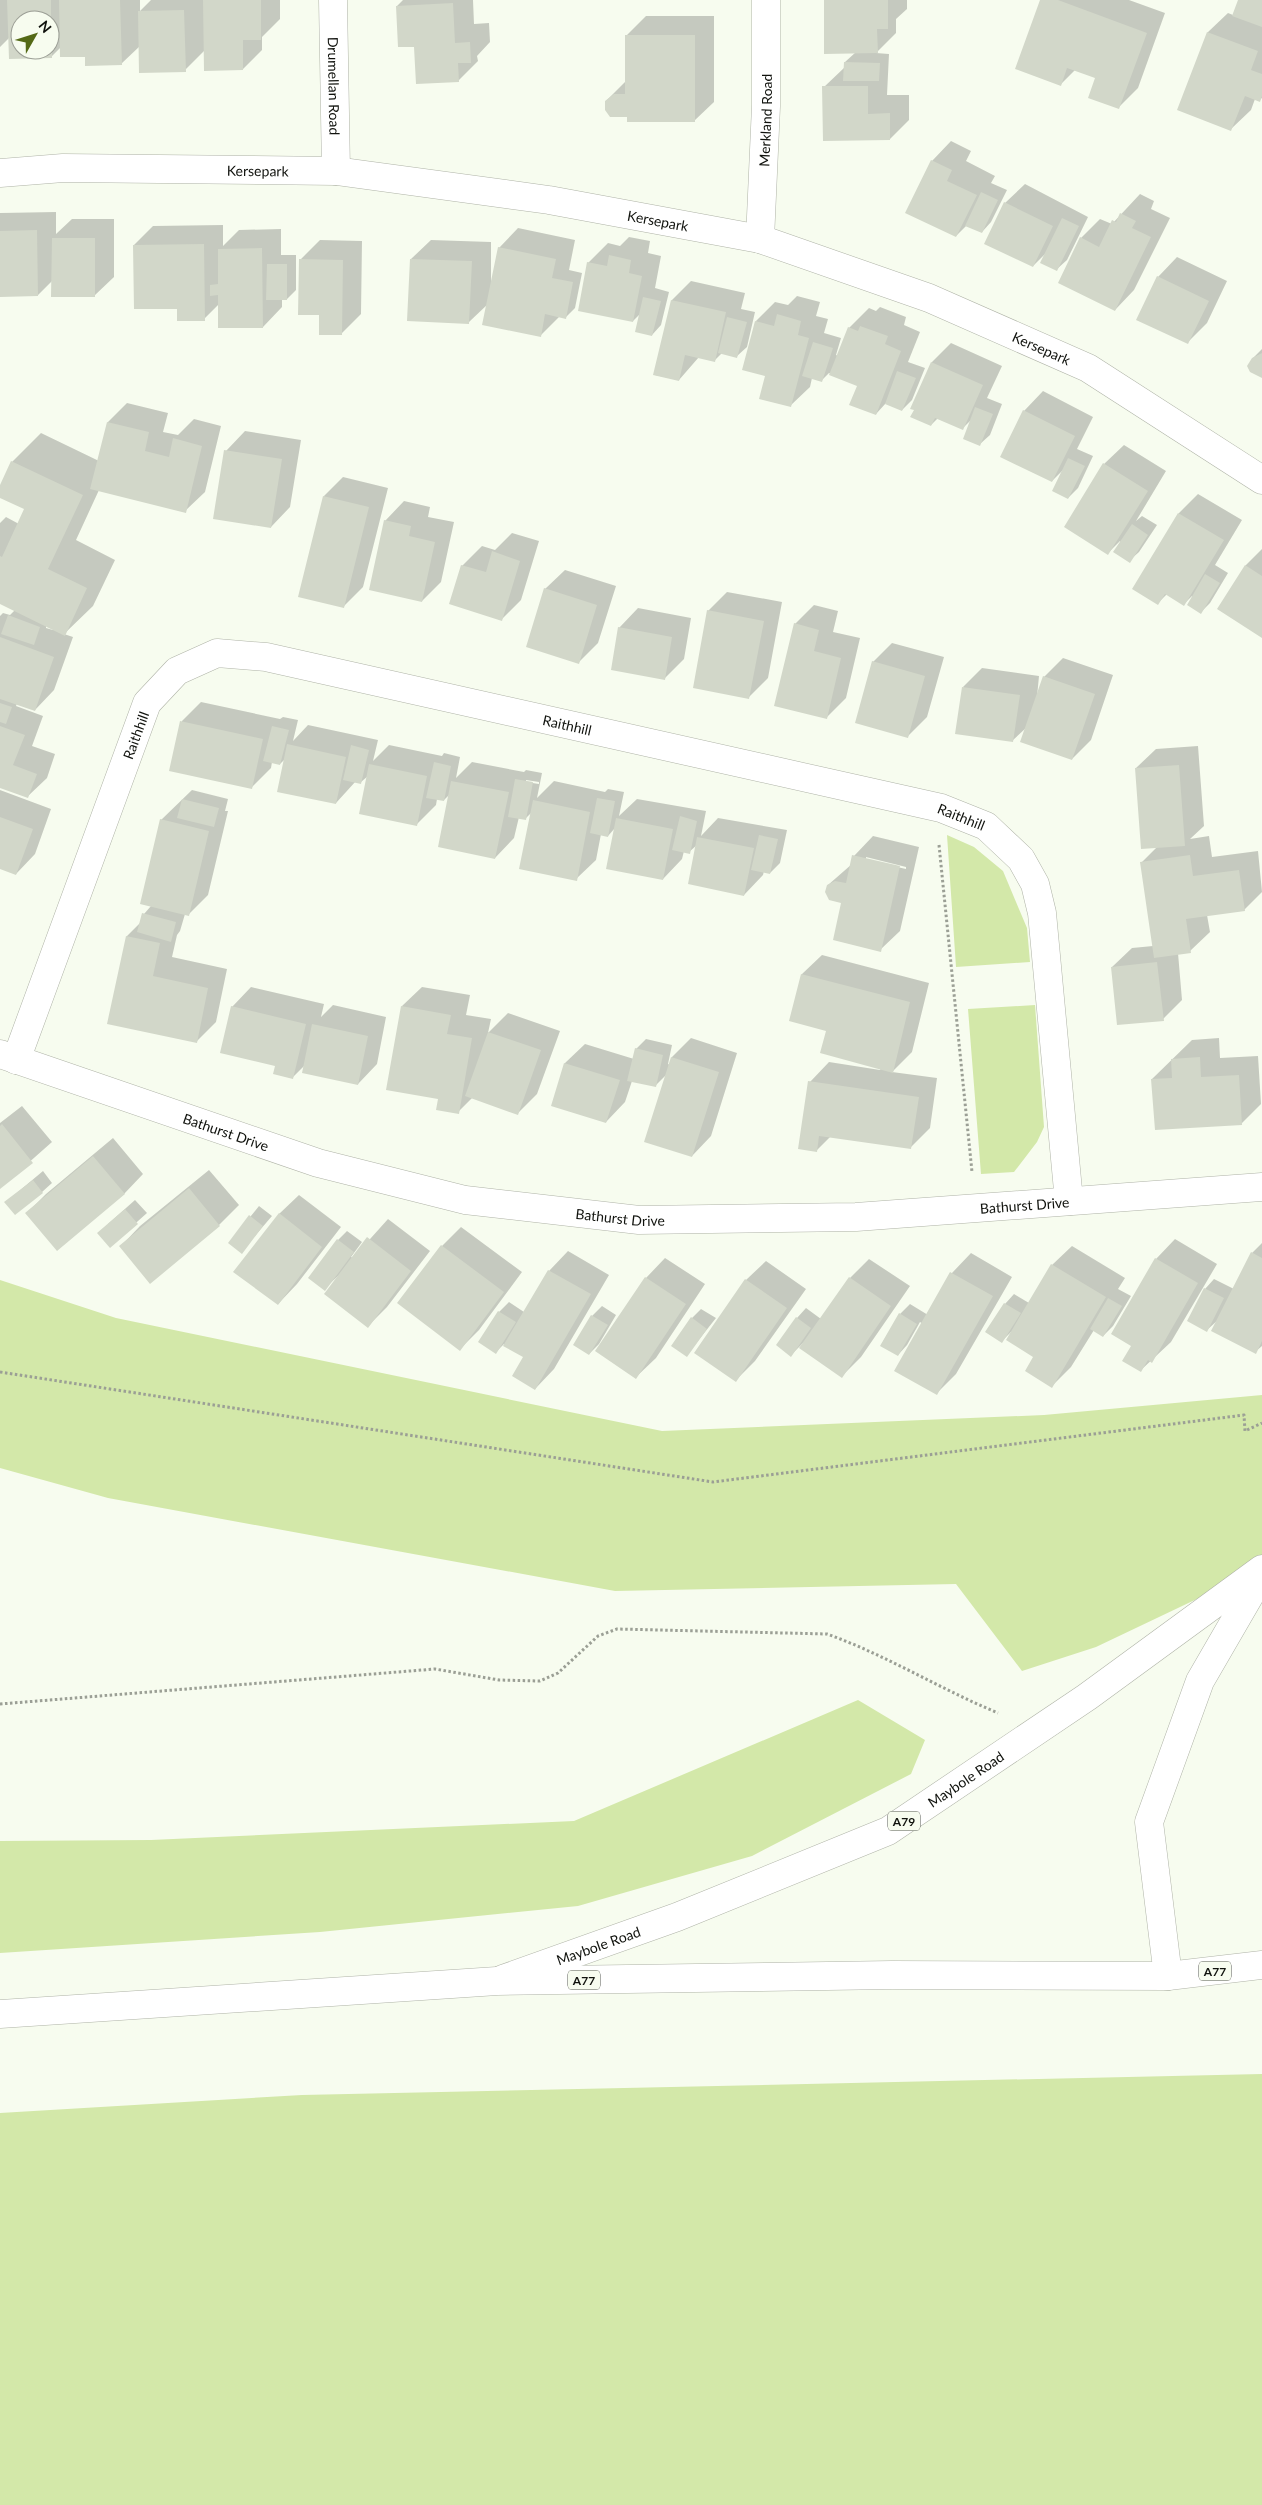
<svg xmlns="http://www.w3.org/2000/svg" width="1262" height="2505" font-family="Lato,sans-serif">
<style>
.green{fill:#d3e8a9}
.shadow{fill:#0003;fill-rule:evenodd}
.building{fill:#d2d7c9}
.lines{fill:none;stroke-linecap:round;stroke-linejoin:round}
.minor-casing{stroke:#afb3a7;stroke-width:29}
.major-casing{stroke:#afb3a7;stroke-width:29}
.highway-casing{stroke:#afb3a7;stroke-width:29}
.path{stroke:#9b9f95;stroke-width:3;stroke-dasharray:2.5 2.5;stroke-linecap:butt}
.minor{stroke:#fff;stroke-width:28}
.major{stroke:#fff;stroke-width:28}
.highway{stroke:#fff;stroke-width:28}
.labels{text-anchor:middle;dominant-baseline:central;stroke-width:5;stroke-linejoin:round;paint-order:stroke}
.shield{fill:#f7fcef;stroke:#555851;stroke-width:1}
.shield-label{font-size:12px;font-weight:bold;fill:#10120d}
.street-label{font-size:14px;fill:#10120d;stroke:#f7fcef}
</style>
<rect width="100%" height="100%" fill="#f7fcef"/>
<path class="green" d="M947,835l27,12 29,24 24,57 3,34 -74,5z
M1035,1005l9,122 -7,15 -23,30 -33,2 -13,-165z
M0,1280l116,38 546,113 382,-16 218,-20v173l-166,79 -74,24 -66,-87 -341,7 -507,-93 -108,-30z
M858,1700l67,40 -14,34 -159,82 -174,50 -258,26 -320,21v-112l151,-1 423,-19z
M1262,2074v431h-1262v-392l302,-18z"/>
<path class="shadow" d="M0,0h140v11l11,-11h129v19l-18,18v13l-19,19 -38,-19 -20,20 -45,-24 -19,18 -60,-17 -9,9 -42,2 -1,-20 -9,9zM20,20h30v30h-30z
M403,0h70l1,24 15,-1 1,19 -13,14 1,5 -20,20 -43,-36 -18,-39z
M825,0h82v9l-11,10v14l-20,20 13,1 -2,41h22v25l-19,19 -66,-52 21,-20v-5l11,-10z
M1041,0h88l36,13 -27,75 -19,19 -22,-29 -22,-8 -14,14z
M1239,0h23v98l-3,2 -4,-1 -4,11 -20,19 -52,-19 29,-78 20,-19 5,2z
M646,16h68v86l-20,19 -66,-6 -22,-14 20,-20v-45z
M951,141l20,10 -5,10 29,15 -4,7 16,7 -16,32 -9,10 -15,-7 -11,11 -24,-75z
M1025,184l63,33 -21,43 -10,9 -12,-15 -12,12 -28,-63z
M1140,194l14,7 -3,8 19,9 -36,72 -19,20 -34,-72 19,-19 12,5z
M56,212v22l16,-15h42v58l-20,19 -42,-15 -14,14 -38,1v-83z
M223,225v21l16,-16 42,-1v26h15v35l-9,9h-5v8l-19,20 -44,-23 -15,15 -26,-12 -44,-62 19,-19z
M518,228l57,12 -6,30 13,3 -7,35 -9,9 -6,-1 -20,20 -52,-32 -19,18 -58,-63 20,-19 60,2v47l8,-41z
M629,237l21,4 -2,12 13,3 -6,32 14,4 -8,33 -9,10 -11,-22 -8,8 -45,-58 20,-20 12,3z
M320,240l42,1 -1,73 -20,20 -40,-75z
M1177,257l50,24 -20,42 -20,20 -29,-66z
M691,281l54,12 -4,16 14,3 -8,35 -10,9 -15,-3 -8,8 -15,-4 -20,23 -24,-5 17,-75z
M797,296l23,6 -4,14 12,3 -4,14 17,5 -5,17 2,1 11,-28 20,-20 7,3 4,-4 26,10 -2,8 16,7 -12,30 17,6 -13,32 -10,10 -16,-7 -10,11 -17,-29 -30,-12 -7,7 -10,-2 -2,9 -20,19 -23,-31 -11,-54 19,-19 13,3z
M951,343l51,23 -15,32 15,6 -12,31 -10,9 -9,-24 -8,8 -25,-10 -7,7 -15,-16 16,-47z
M1262,349v28l-9,-19z
M1043,391l50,26 -16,32 16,7 -15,32 -10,10 -5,-28 -11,11 -28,-70z
M127,403l41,10 -5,19 15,3 16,-16 27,7 -16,66 -20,19 -86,-21 -23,50 39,20 -22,46 -29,28 9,3 -19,53 -19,20 -18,-7 -1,3 27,10 -11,30 23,8 -8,24 -20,19 -27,-10v-171l3,-3 7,2 5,-5 -15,-7v-80l6,-6 13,7 7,-15 -26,-12v-9l12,-26 29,-29 58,28 9,-39zM46,625l8,4 -1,1 -7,-2z
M245,431l56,9 -11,67 -19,20 -45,-76z
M1124,445l42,26 -30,50 6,-5 15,9 -18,27 -10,9 -9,-20 -12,12 -4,-89z
M343,477l45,11 -25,99 -20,20 -19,-111z
M1198,494l44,26 -27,45 13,8 -18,30 -9,9 -9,-16 -8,8 -17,-10 -9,9 21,-90z
M404,501l26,6 -2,10 26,5 -13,60 -19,19 -37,-80z
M512,533l27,8 -18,59 -19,19 -40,-53 20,-20 13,4z
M1262,549v87l-43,-28 27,-43z
M565,570l51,16 -18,57 -19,19 -34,-73z
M727,592l55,10 -14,76 -20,20 -40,-87z
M814,605l24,6 -5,21 27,6 -14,60 -19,19 -32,-93z
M638,608l53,10 -7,41 -20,20 -45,-51z
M892,643l52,14 -17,60 -19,19 -35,-74z
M1063,658l50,17 -22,65 -19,19 -45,-32 -15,14 -49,-54 19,-19 57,8 -2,21 7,-20z
M201,702l79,17 3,-2 15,3 -5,21 15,-16 70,15 -5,21 16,-16 53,11 2,-3 16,4 -4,21 16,-16 52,10 2,-2 16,3 -5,25 17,-17 51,11 3,-3 16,3 -5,24 18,-17 69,12 -5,25 17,-18 69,12 -7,33 -10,10 -6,-2 -1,4 -19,20 -47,-50 -8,7 -5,-1 -2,8 -19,20 -48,-51 -7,8 -7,-2 -5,26 -20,19 -44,-67 -6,6 -7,-1 -5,21 -19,20 -45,-64 -6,6 -7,-1 -1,6 -19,19 -49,-48 -7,6 -5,-1 -20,22 -50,-45 -6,6 -8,-2 -1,6 -19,19 -81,-17 11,-49zM526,780l13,2v2l-13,-2z
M1198,746l6,80 -14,13 19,-3 3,21 46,-6 4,41 -18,18 -37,5 3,17 -20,19 -12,2 4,47 -19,19 -51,-52 20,-19 21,-2 -11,-84 15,-15 -21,-79 20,-19z
M0,790l51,19 -16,45 -19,20 -16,-6z
M192,790l36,9 -3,12h3l-20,84 -19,19h-4l-5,17 -3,4 -5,22 55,12 -11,53 -20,20 -88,-19 19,-87 14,-14 3,-8 7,-8 10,-86z
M873,836l46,11 -19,84 -20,19 -52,-65 24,-21 2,-8zM866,857l40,10v2l-40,-9z
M822,955l107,28 -17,69 -20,20 45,6 -7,50 -20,20 -79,-12 -15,15 -6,-69 19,-20 51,8 1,-2 -54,-38 -37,-10 12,-46z
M251,987l73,17 -3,13 12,-12 53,12 -9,47 -19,20 -53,-19 -13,13 -15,-13 -45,-58z
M422,987l48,8 -4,20 25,4 -3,14 20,-20 52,18 -23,63 -19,19 -45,-16 -15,15 -18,-14 -38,-92z
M691,1038l46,15 -26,83 -19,20 -26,-81 -11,11 -23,-5 -7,21 -19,20 -53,-17 12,-42 20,-19 49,15 2,-10 10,-10 26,6 -4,19 2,1 2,-8z
M1219,1038l1,20 38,-2 3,48 -20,20 -89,-45 40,-39z
M22,1106l30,36 -52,46v-65z
M113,1138l30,36 -19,20 -97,19 19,-19z
M209,1170l30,35 -20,20 -69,57 -29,-36 19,-20z
M43,1171l9,12 -10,9 -36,10z
M299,1195l42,32 -44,57 -19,20 1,-90z
M135,1200l12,13 -37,33 -2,-22z
M259,1206l13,10 -31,36 -12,-9z
M388,1219l42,32 -43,56 -19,19 -30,-50 -14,13 14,-49 9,-9 15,11 -11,15 2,1z
M461,1227l61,45 -43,58 -19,19 -18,-103z
M1175,1239l42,25 -46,78 -30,28 -8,-25 23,-86z
M1262,1243v103l-7,6 -37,-32 -11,10 -2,-41 9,-10 20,10 18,-36z
M1072,1246l53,32 -7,11 13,7 -18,30 -10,10 -9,-6 -23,37 -19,19 -17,-30 -24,-24 -9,9 3,-37 9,-10 15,9 23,-38z
M568,1251l41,24 -55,94 -19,20 -10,-33 -21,-12 -8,8 3,-40 10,-10 15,10 25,-41z
M971,1253l41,24 -56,97 -19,19 -14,-69 -3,-2 -13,23 -9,10 -17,-10 19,-31 10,-10 18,11 24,-42z
M665,1258l40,26 -49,74 -20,19 10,-99z
M869,1259l41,27 -49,71 -19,19 -39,-33 -12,12 6,-37 9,-10 15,11 29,-41z
M766,1261l40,28 -51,72 -19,19 10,-100z
M602,1306l14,9 -17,29 -10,10 -14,-9 17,-29z
M701,1309l15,9 -30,38 6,-38z"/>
<path class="building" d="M7,0h44v20h-31v30h30l2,-12v20l-43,1z
M59,0h61l2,65 -37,1v-9h-25z
M203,0h58v40h-18v30l-39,1z
M824,0h64v29h-11l1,24 -54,1z
M1040,0h18l89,33 -28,76 -31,-11 7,-20 -28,-10 -6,18 -46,-17z
M1238,0h24v27l-30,-11z
M453,3l2,40 15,-1 1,21h-13l1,19 -43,2 -2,-37h-16l-2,-41z
M184,10l2,62 -47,1 -1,-62z
M1207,32l51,19 -7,19 11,4v22l-2,6 -15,-6 -14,35 -54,-21z
M625,35h70v87h-68v-5h-17l-5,-7v-9l9,-7h11z
M844,62l36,1 -1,18h-36z
M822,86h46v28l22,-1v27l-67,1z
M931,160l21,10 -5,11 30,14 -21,42 -51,-24z
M981,192l17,8 -16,33 -17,-7z
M1004,202l49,24 -20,41 -49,-23z
M1120,213l16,8 -4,7 19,9 -36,74 -57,-28 22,-46 19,10 13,-27 4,2z
M1062,218l17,8 -22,45 -17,-8z
M37,230l1,66 -38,1v-66z
M52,238h43v59h-44z
M204,244l1,77h-28v-12h-43l-1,-64z
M498,247l58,12 -4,19 21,4 -7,37 -21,-5 -4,23 -59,-12z
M262,248l1,80h-45v-33l-8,1v-11l8,-1v-35z
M609,255l22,5 -2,13 13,3 -9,46 -55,-11 9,-49 20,4z
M299,259l44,1 -1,75h-23v-20h-21z
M410,259l62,2 -3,63 -62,-3z
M267,264h20v36h-21z
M1157,276l52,25 -21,43 -52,-24z
M643,297l18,4 -9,35 -17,-4z
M671,300l55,12 -11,50 -30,-7 -6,26 -26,-6z
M777,314l24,7 -3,14 11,3 -18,69 -32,-8 6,-23 -23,-6 13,-49 19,5z
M727,317l20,5 -10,36 -19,-5z
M860,326l28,10 -3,8 16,7 -25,64 -27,-10 8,-19 -28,-11 19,-48 10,4z
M813,342l20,6 -11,34 -20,-6z
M1262,353v25l-12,-6 -3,-6 5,-8z
M931,362l52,23 -20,45 -28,-12 -4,8 -21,-9 4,-7 -4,-1z
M897,371l19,7 -14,33 -17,-7z
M975,407l18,7 -13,32 -17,-7z
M1023,410l52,26 -23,46 -52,-25z
M107,422l42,10 -4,19 24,6 4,-19 29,8 -16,67 -96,-24z
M224,450l58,9 -11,69 -58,-9z
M1068,458l17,8 -17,33 -16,-8z
M11,461l72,34 -35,74 39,19 -22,48 -65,-32v-48l2,1 22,-48 -24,-11v-13z
M1103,463l45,28 -40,64 -44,-28z
M323,496l46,11 -25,101 -46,-11z
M1178,513l46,27 -40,66 -19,-12 -7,11 -26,-16z
M384,520l27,6 -2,10 26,6 -13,60 -53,-12z
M1132,524l16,11 -18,28 -17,-11z
M492,551l28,10 -18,60 -53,-17 12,-39 25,7z
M1245,565l17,11v62l-45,-29z
M1205,574l15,9 -19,31 -14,-9z
M544,588l53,17 -18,59 -53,-17z
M707,610l57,11 -15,78 -56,-11z
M8,615l32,12 -6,18 -33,-11z
M794,623l25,7 -5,21 27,7 -14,61 -53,-13z
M618,627l54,10 -7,43 -54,-10z
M0,637l54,20 -19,54 -35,-12z
M872,661l53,15 -17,62 -53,-15z
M1043,676l52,18 -23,66 -52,-18z
M962,687l58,8 -7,47 -58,-8z
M0,703l12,4 -6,17 -6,-2z
M180,721l83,18 -11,50 -83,-18z
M0,726l25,9 -12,30 24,9 -9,24 -28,-10z
M272,726l17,4 -9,35 -17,-4z
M287,744l59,13 -10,47 -59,-12z
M351,745l18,5 -8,34 -18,-4z
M434,762l17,4 -7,35 -18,-3z
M369,764l58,12 -10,50 -58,-12z
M1179,765l6,81 -44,3 -6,-81z
M515,779l18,3 -7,38 -18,-3z
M451,781l58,11 -14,67 -57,-12z
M597,798l18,3 -7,36 -18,-4z
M182,799l37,9 -5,19 -37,-9z
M533,800l57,12 -13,69 -58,-12z
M680,816l17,5 -7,33 -18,-4z
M0,817l33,12 -17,46 -16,-6z
M616,818l57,11 -10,51 -57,-11z
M160,819l49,12 -20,85 -49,-12z
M759,835l19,4 -8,35 -19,-4z
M697,837l57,11 -10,48 -56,-12z
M852,855l48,11 -19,86 -48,-12 8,-37 -12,-3 -4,-8 2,-7 8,-4 11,2z
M1190,855l3,21 46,-6 6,41 -59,8 5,34 -37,5 -14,-96z
M142,913l34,9 -5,20 -34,-10z
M126,936l34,7 -7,33 55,12 -11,55 -90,-19z
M1157,962l7,59 -47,4 -6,-58z
M801,974l109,28 -17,71 -73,-20 6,-22 -37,-10z
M231,1006l75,18 -13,55 -20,-5 2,-8 -55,-13z
M401,1006l50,9 -4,19 25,4 -13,76 -23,-4 2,-11 -52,-9z
M312,1024l56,12 -10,49 -56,-12z
M488,1032l53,18 -23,65 -53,-19z
M635,1048l28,7 -7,32 -29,-6z
M671,1057l48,15 -27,85 -48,-15z
M1200,1057l1,20 38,-2 3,50 -87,5 -4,-51 21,-1 -1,-19z
M564,1063l56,17 -14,43 -55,-17z
M808,1081l111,16 -8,52 -92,-13 -2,16 -19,-3z
M2,1124l31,39 -33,26v-63z
M93,1156l32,38 -68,57 -32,-38z
M33,1180l10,13 -28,22 -11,-13z
M189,1188l31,38 -70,58 -31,-38z
M125,1209l13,15 -28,24 -13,-15z
M279,1213l43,34 -44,58 -45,-33z
M249,1215l14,11 -21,28 -14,-11z
M367,1237l44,34 -43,57 -44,-34z
M337,1239l17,13 -29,39 -17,-13z
M441,1245l63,47 -44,59 -63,-48z
M1251,1252l11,6v83l-6,13 -45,-23z
M1155,1258l43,25 -46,80 -4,-3 -7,12 -19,-11 9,-15 -20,-12z
M1051,1264l55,33 -54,91 -27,-17 8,-14 -27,-17z
M548,1270l43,24 -56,96 -23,-14 11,-19 -20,-11z
M950,1272l43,24 -56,99 -43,-24z
M645,1277l41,27 -50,75 -41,-28z
M849,1277l42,29 -49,72 -43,-30z
M745,1279l42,29 -51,74 -42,-29z
M1204,1288l20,10 -17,34 -20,-11z
M1108,1298l14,8 -19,31 -13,-8z
M1004,1303l17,10 -19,30 -17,-11z
M498,1311l18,11 -20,32 -18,-12z
M899,1313l18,11 -19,32 -18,-10z
M591,1315l17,10 -19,30 -16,-10z
M691,1317l16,12 -20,28 -16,-11z
M796,1317l15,11 -20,29 -15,-12z"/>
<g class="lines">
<defs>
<g id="minor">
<path id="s1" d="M333,0l3,171"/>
<path id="s2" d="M0,173l63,-5 273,3 213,29 211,39 169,59 159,70 174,112"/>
<path id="s3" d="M760,239l6,-133v-106"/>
<path id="s4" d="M0,1054l318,109 147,37 174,20 217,-3 406,-30"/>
<path id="s5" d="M16,1060l131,-357 30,-32 40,-18 49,4 675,151 45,18 35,33 14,25 7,29 27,288"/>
</g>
<g id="major">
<path d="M1168,1976l-19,-154 51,-141 62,-107"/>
<path id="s6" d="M503,1979l174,-62 211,-86 199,-134 175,-128"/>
</g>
<path id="highway" d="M0,2014l497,-33 395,-6 276,1 94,-11"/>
</defs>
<use href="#minor" class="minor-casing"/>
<use href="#major" class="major-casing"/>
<use href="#highway" class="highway-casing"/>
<path class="path" d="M939,845l33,327
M0,1372l713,110 531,-67 1,16 17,-8
M0,1704l435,-35 64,11 41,1 18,-8 40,-37 19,-7 210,5c59,21 113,55 171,79"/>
<use href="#minor" class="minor"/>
<use href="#major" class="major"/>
<use href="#highway" class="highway"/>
</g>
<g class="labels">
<g class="shield">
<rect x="888" y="1811.5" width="32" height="19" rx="4"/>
<rect x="1199" y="1961.5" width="32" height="19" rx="4"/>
<rect x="568" y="1970.5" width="32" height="19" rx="4"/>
</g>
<g class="shield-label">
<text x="904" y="1821">A79</text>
<text x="1215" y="1971">A77</text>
<text x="584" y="1980">A77</text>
</g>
<g class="street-label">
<text stroke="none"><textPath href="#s1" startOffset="86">Drumellan Road</textPath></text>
<text stroke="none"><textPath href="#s3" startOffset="119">Merkland Road</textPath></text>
<text stroke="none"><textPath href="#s2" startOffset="258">Kersepark</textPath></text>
<text stroke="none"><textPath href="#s2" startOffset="662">Kersepark</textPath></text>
<text stroke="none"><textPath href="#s2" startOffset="1068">Kersepark</textPath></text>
<text stroke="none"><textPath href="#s5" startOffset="826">Raithhill</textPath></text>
<text stroke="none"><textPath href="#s5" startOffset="346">Raithhill</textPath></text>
<text stroke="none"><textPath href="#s5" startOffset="1231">Raithhill</textPath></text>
<text stroke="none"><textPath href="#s4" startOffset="239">Bathurst Drive</textPath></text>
<text stroke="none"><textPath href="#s4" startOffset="1049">Bathurst Drive</textPath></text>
<text stroke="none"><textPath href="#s4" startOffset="644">Bathurst Drive</textPath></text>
<text stroke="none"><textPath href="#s6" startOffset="506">Maybole Road</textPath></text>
<text stroke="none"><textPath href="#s6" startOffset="101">Maybole Road</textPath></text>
</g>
</g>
<g transform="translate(35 35) rotate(51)"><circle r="24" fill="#f7fcef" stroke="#9b9e95"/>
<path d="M0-4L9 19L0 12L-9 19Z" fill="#546916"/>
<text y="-8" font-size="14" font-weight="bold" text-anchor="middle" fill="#10120d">N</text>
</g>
</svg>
